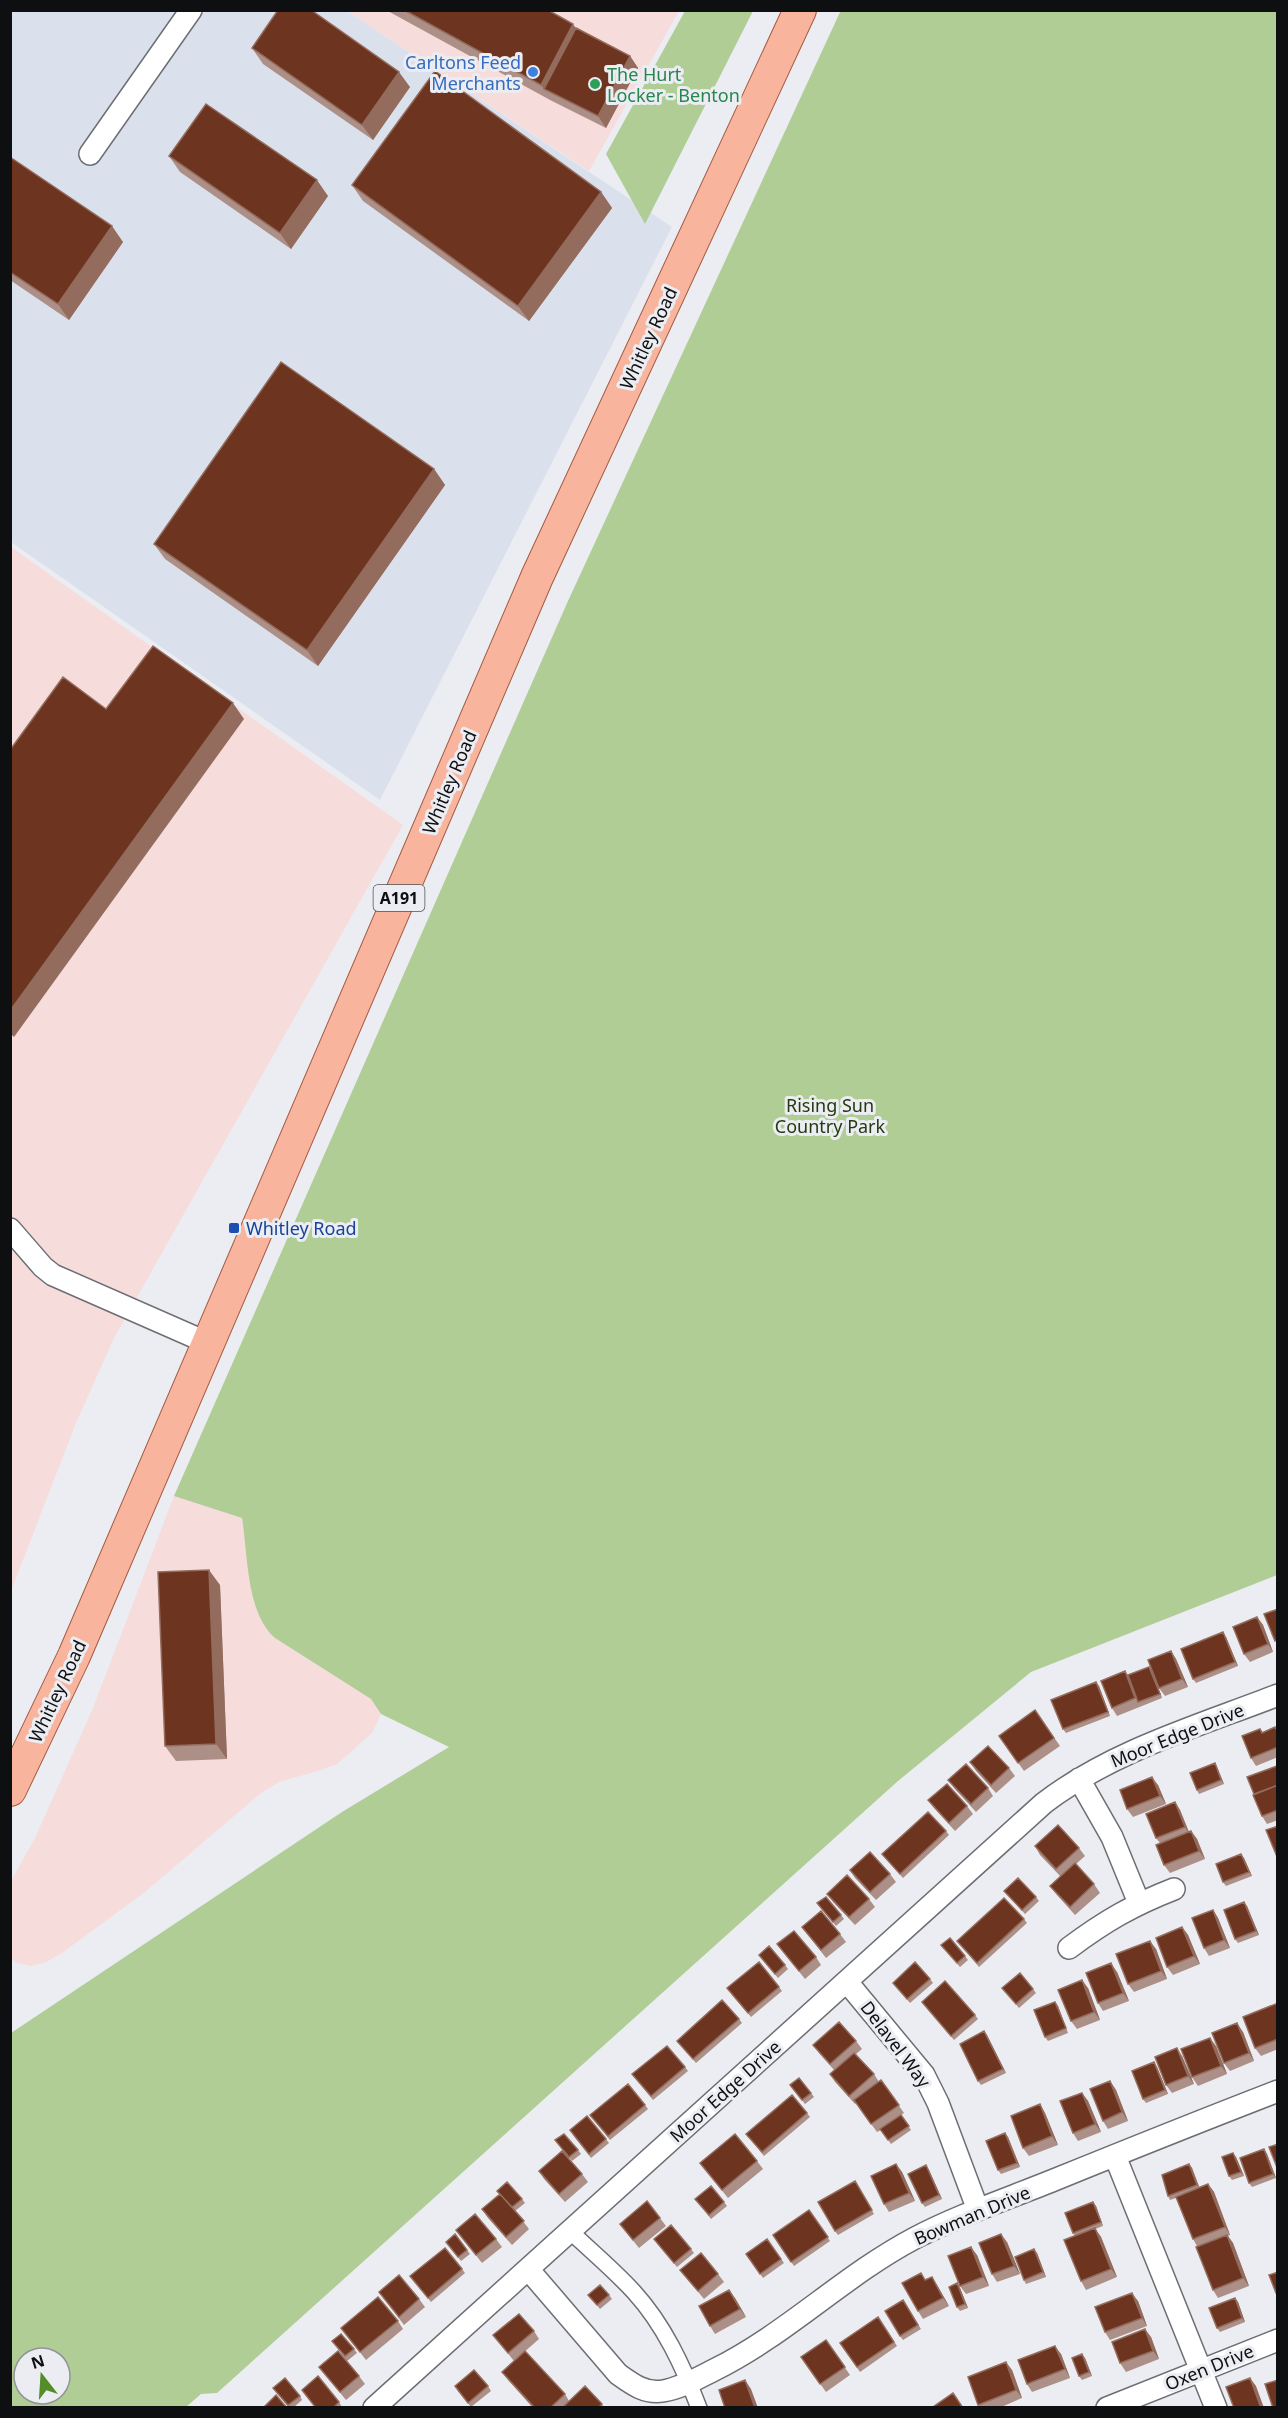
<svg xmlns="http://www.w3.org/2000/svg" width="1288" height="2418" font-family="'Noto Sans',sans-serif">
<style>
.commercial{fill:#f7dcdc}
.built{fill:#dbe1ec}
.green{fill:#afcd95;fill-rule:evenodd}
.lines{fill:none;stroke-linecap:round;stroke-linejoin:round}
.pedestrian-casing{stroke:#6c6e73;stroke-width:18}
.minor-casing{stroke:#6c6e73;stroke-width:24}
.primary-casing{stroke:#a45a41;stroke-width:34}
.pedestrian{stroke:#fff;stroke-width:15}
.minor{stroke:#fff;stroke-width:21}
.primary{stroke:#f8b49d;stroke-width:32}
.wall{fill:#ac9088}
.shaded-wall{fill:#936c5e}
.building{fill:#6d341f;stroke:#936c5e;stroke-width:1.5}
.shop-dot{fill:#3f7fe0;stroke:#ebedf2;stroke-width:2}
.leisure-dot{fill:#2e9e5b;stroke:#ebedf2;stroke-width:2}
.transit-dot{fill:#1a4fb4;stroke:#ebedf2;stroke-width:2}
.labels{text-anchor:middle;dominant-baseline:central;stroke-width:6;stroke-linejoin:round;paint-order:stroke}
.shield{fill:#ebedf2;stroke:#505254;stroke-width:1.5}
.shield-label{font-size:16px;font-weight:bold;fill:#0e0f10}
.shop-label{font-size:18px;fill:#366cbe;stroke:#ebedf2;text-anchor:end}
.leisure-label{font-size:18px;fill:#27864d;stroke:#ebedf2;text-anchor:start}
.street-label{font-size:18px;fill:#0e0f10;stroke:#ebedf2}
.park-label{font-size:18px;fill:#263a0f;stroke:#ebedf2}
.transit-label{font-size:18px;fill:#164399;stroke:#ebedf2;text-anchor:start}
</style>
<rect width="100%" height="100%" fill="#ebedf2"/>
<path class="commercial" d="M347,11h332l-90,160z
M11,547l392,278 -289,513 -38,85 -65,168z
M174,1496l68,22 12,83 21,37 96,61 10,15 -9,19 -35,31 -16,6 -42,12 -18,11 -116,99 -83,61 -16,9 -15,4 -14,-3 -6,-5v-77l24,-43 58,-130z"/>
<path class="built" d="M11,11h336l325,216 -292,573 -369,-258z"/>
<path class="green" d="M841,10l436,1v1564l-246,97 -133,109 -681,612 -16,1 -15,13h-175v-374l331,-221 107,-65 -68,-33 -10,-15 -96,-61c-29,-25 -27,-83 -33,-120l-68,-22 394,-895zM24,2358h36v36h-36z
M685,11h68l-108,213 -39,-70z"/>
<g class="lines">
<defs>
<path id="pedestrian" d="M570,2231c21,20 44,39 64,61 30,33 49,74 65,116"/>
<path id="minor" d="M90,154l101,-144
M10,1229l33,38 10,8 155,68
M1079,1779l33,58 27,66
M1069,1948c36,-27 64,-43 105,-59
M847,1982l77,93 14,28 40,107
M1115,2156l101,252
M528,2269l90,105c14,10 27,20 45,17 18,-3 35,-13 51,-21 73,-36 129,-94 201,-132 44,-23 92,-39 139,-58 74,-30 149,-60 224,-89
M374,2408l670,-605c68,-52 154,-77 234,-108
M1107,2408l171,-68"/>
<path id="primary" d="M10,1790l64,-134 463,-1079 263,-567"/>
</defs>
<use href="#pedestrian" class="pedestrian-casing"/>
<use href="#minor" class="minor-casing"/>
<use href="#primary" class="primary-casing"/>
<use href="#pedestrian" class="pedestrian"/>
<use href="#minor" class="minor"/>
<use href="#primary" class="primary"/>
</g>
<path class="wall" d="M386,10h162l28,18 54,28 8,12 -32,60 -54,-27z
M252,48l158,39 -37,53 -110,-76z
M169,156l159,40 -37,53 -111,-77z
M10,157l113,85 -54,78 -59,-40z
M352,185l249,7 11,16 -83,113 -166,-120z
M434,469l11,16 -127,181 -153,-107 -11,-15z
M220,1585l7,174 -51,2 -11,-15z
M1257,1617l6,8 10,27 -23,10 -6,-8z
M1226,1637l12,29 -42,17 -3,-4z
M1171,1651l5,8 12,28 -23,9 -6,-8z
M1149,1667l3,4 10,27 -45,18 -5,-8 13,-37 3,4z
M1099,1686l11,30 -44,17 -3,-4z
M1035,1710l25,36 -36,25 -25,-35z
M1275,1727l3,3v27l-22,9 -5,-8 9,-29 3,3z
M970,1762l39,6 6,8 -19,17 -20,-22z
M1215,1763l2,4 7,17 -25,10 -2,-4z
M1278,1767v53l-11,4 -5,-8z
M948,1780l40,8 5,8 -17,16 -22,-24z
M1158,1785l8,19 -33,13 -6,-8z
M928,1800l39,6 6,8 -18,17 -21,-23z
M1175,1802l5,8 9,22 2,-1 6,8 8,20 -35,14 -6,-8 -4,-22 -4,-5z
M946,1831l3,4 -46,43 -21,-24z
M1035,1846l44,2 6,8 -9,8 18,20 6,9 -25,22 -19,-21 -6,-8 11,-9 -21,-22z
M1244,1858l8,18 -26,10 -3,-4z
M850,1870l40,4 6,8 -20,18 -21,-22z
M1004,1891l32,6 3,4 -14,13z
M827,1894l42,5 6,8 -20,18 -22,-23z
M1247,1906l12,29 -21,8 -3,-4z
M820,1907l21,8 3,4 -8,7z
M1213,1910l5,8 12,30 -21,8 -5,-8z
M1024,1919l3,4 -48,44 -22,-26z
M802,1927l38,7 6,8 -20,16z
M1182,1927l6,8 12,29 -27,11 -6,-8z
M777,1944l39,13 5,8 -16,14z
M941,1945l24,11 3,4 -8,7z
M1156,1949l11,30 -33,13 -6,-8z
M762,1959l23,6 3,4 -10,9z
M1117,1972l12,29 -26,10 -5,-8z
M930,1979l3,4 -23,20 -17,-20z
M779,1987l3,4 -31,26 -21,-25z
M1002,1988l31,1 3,4 -17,15z
M1088,1988l12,32 -23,9 -6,-8z
M922,2002l53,13 3,4 -24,21z
M1055,2002l3,4 10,27 -20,8 -3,-4z
M1278,2003v46l-17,7 -6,-8z
M739,2019l3,4 -46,40 -19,-22z
M984,2031l22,42 -25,12 -3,-4z
M1243,2032l11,29 -24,10 -6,-8z
M856,2041l6,8 -6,5 18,20 5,8 2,-2 23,33 -3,2 10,15 -20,14 -10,-14 -4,2 -21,-29 -1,1 -20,-22 -5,-8 4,-4 -15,-17 -6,-8z
M1216,2046l11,28 -29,12 -6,-9z
M1182,2056l12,28 -22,9 -6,-8z
M1154,2062l3,5 11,27 -22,9 -3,-4z
M685,2067l3,4 -35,29 -18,-22z
M1110,2081l6,9 12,31 -20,8 -5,-8z
M793,2089l18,4 3,4 -9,7z
M1082,2093l6,8 13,31 -23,9 -5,-8z
M1040,2104l5,9 13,32 -29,11 -6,-8z
M645,2105l3,4 -38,31 -17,-21z
M807,2113l3,4 -46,39 -18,-22z
M573,2135l33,4 3,4 -18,15z
M1008,2137l12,30 -19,7 -3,-4z
M558,2144l20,6 3,4 -9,7z
M1264,2149l3,5 9,24 -24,9 -3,-4z
M1236,2157l8,19 -12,4 -3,-4z
M757,2161l6,8 -35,29 -28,-35z
M896,2164l6,8 13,29 -26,11 -5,-8z
M1189,2164l3,4 7,19 9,-3 6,8 16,43 -2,1 5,7 16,43 -31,12 -5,-8 -16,-44 -4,-7 -17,-41 -6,2 -2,-4z
M929,2170l13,29 -17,8 -3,-4z
M539,2171l43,3 6,8 -23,20 -21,-23z
M855,2181l19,33 -36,21 -3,-4z
M522,2199l3,4 -10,8 14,18 -17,16 -24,-27 -6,-9z
M695,2199l29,3 3,4 -16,13z
M1096,2206l7,20 -8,3 6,8 16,40 -31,13 -5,-9 -6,-45 -2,-3z
M809,2210l21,31 -36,25 -21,-31z
M660,2218l6,8 -27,22 -19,-24z
M456,2230l40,9 6,8 -20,16z
M767,2239l17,24 -21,15 -17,-24z
M1007,2242l13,32 -23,8 -5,-8z
M657,2243l34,6 3,4 -17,14z
M449,2246l18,4 3,4 -9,7z
M1037,2253l9,24 -20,7 -2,-4z
M977,2255l12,31 -23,8 -6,-8z
M462,2269l3,4 -34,29 -18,-22z
M680,2270l38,4 6,8 -20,17z
M937,2285l12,21 -26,13 -5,-8z
M960,2288l8,20 -8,3 -3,-4z
M379,2292l40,7 6,8 -21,18z
M588,2295h21l3,4 -12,10z
M735,2298l11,19 -31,17 -5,-8z
M1235,2298l3,4 7,20 -25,10 -3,-4z
M903,2300l18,29 -18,11 -3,-4z
M1138,2301l9,25 -37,14 -5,-8z
M878,2317l19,29 -37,26 -20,-29z
M398,2321l5,8 -37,31 -25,-32z
M534,2331l5,8 -25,22 -21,-26z
M1151,2337l8,22 -33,13 -6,-9z
M826,2340l24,35 -24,17 -25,-35z
M335,2345l19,4 3,4 -10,8z
M1061,2354l9,24 -38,14 -5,-8z
M1085,2358l7,18 -10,4 -3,-4z
M319,2367l40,9 6,8 -19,16z
M1012,2370l10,28 -23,10h-19l-2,-3z
M502,2372l63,22 4,7 33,3 2,4h-71l-25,-28z
M488,2386l3,5 -20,16 -14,-17z
M276,2392l24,4 2,4 -9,8h-4z
M339,2402l3,5 -1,1h-25z"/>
<path class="shaded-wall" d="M573,24l11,16 -40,49 8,12 -11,-16z
M630,56l8,12 -32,60 -8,-12z
M399,72l11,15 -37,53 -11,-15z
M317,180l11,16 -37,53 -11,-16z
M601,192l11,16 -83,113 -11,-15z
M112,226l11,16 -54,78 -11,-16z
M434,469l11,16 -127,181 -11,-16z
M233,703l11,16 -230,318 -4,-4v-22z
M209,1570l11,15 7,174 -11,-15z
M1257,1617l6,8 10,27 -5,-8z
M1223,1632l3,5 12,29 -3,-4z
M1171,1651l5,8 12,28 -6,-8z
M1149,1667l3,4 10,27 -2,-4z
M1096,1682l3,4 11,30 -2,-4z
M1215,1763l2,4 7,17 -3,-4z
M1152,1777l6,8 8,19 -6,-8z
M1175,1802l5,8 10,25 -5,-8z
M1191,1831l6,8 8,20 -6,-8z
M1241,1854l3,4 8,18 -3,-4z
M1244,1902l3,4 12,29 -3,-4z
M1213,1910l5,8 12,30 -6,-8z
M1182,1927l6,8 12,29 -6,-8z
M1150,1941l6,8 11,30 -6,-8z
M1111,1963l6,9 12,29 -6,-8z
M1082,1980l6,8 12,32 -6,-8z
M1055,2002l3,4 10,27 -2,-5z
M1237,2023l6,9 11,29 -5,-8z
M984,2031l3,4 19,38 -3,-4z
M1210,2038l6,8 11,28 -6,-8z
M1177,2048l5,8 12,28 -6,-8z
M1154,2062l3,5 11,27 -3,-4z
M1110,2081l6,9 12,31 -6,-9z
M1082,2093l6,8 13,31 -6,-8z
M1040,2104l5,9 13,32 -6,-9z
M1005,2133l3,4 12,30 -3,-4z
M1264,2149l3,5 9,24 -3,-4z
M1233,2153l3,4 8,19 -3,-4z
M896,2164l6,8 13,29 -6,-8z
M1189,2164l3,4 8,21 -3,-4z
M926,2165l3,5 13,29 -3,-4z
M1208,2184l6,8 16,43 -5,-8z
M1093,2202l3,4 7,20 -2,-4z
M1095,2228l6,9 16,40 -6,-8z
M1001,2234l6,8 13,32 -6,-8z
M1227,2235l6,8 16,43 -6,-8z
M971,2247l6,8 12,31 -6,-9z
M1034,2249l3,4 9,24 -3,-5z
M932,2277l5,8 12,21 -6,-8z
M957,2283l3,5 8,20 -3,-4z
M729,2290l6,8 11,19 -6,-8z
M1132,2293l6,8 9,25 -5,-8z
M1235,2298l3,4 7,20 -3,-4z
M1145,2329l6,8 8,22 -6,-8z
M1055,2346l6,8 9,24 -5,-9z
M1082,2354l3,4 7,18 -3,-4z
M1006,2362l6,8 10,28 -6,-8z
M1250,2378l6,8 8,22h-3z
M745,2380l6,9 7,19h-3z"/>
<path class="building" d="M278,10h33l88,62 -37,53 -110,-77z
M404,10h144l25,14 -32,61z
M576,28l54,28 -32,60 -54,-27z
M435,71l166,121 -83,114 -166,-121z
M206,104l111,76 -37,53 -111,-77z
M10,157l102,69 -54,78 -48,-32z
M281,362l153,107 -127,181 -153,-106z
M153,646l80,57 -223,308v-261l53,-73 43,32z
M209,1570l7,174 -51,2 -7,-174z
M1278,1609v31l-3,1 -11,-27z
M1257,1617l11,27 -24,10 -11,-27z
M1223,1632l12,30 -42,17 -12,-30z
M1171,1651l11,28 -23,9 -11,-28z
M1149,1667l11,27 -22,8 -10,-27z
M1125,1671l10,27 -23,10 -11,-27z
M1096,1682l12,30 -45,17 -12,-29z
M1035,1710l19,28 -36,25 -19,-27z
M1275,1727l3,6v14l-27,11 -9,-22 18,-7 2,4z
M988,1746l21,22 -18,17 -21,-23z
M1215,1763l6,17 -24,10 -7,-17z
M966,1764l22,24 -17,16 -23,-24z
M1277,1766l1,2v17l-24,9 -7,-17z
M1152,1777l8,19 -33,13 -7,-19z
M947,1784l20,22 -18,17 -21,-23z
M1278,1785v25l-16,6 -9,-21z
M1175,1802l10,25 -29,11 -10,-24z
M928,1812l18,19 -46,43 -18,-20z
M1058,1825l21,23 -23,21 -21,-23z
M1278,1826v33l-12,-29z
M1191,1831l8,20 -35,14 -8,-20z
M870,1852l20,22 -20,18 -20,-22z
M1241,1854l8,18 -26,10 -7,-18z
M1075,1863l19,21 -24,23 -20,-21z
M847,1875l22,24 -20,18 -22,-23z
M1018,1878l18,19 -14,13 -18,-19z
M826,1897l15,18 -8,7 -16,-19z
M1004,1898l20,21 -47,44 -20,-22z
M1244,1902l12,29 -21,8 -11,-29z
M1213,1910l11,30 -20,8 -12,-30z
M821,1911l19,23 -19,16 -19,-23z
M1182,1927l12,29 -27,11 -11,-29z
M794,1931l22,26 -17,14 -22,-27z
M950,1938l15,18 -8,7 -16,-18z
M1150,1941l11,30 -33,13 -12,-30z
M769,1946l16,19 -10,9 -16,-19z
M759,1962l20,25 -31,26 -21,-25z
M915,1962l15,17 -23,20 -14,-16z
M1111,1963l12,30 -25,10 -12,-30z
M1020,1973l13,16 -17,15 -14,-16z
M1082,1980l12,32 -23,9 -13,-31z
M945,1981l30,34 -24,21 -29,-34z
M722,2000l17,19 -46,40 -16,-18z
M1055,2002l11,26 -21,9 -11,-27z
M1278,2003v36l-23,9 -12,-31z
M839,2022l17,19 -26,23 -17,-19z
M1237,2023l12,30 -25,10 -12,-30z
M984,2031l19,38 -25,12 -18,-37z
M1210,2038l11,28 -29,11 -11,-28z
M667,2046l18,21 -34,29 -19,-22z
M1177,2048l11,28 -22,9 -11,-28z
M854,2053l20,21 -25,22 -19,-22z
M1154,2062l11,28 -22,9 -11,-28z
M799,2078l12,15 -9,7 -12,-15z
M881,2080l18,25 -28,19 -17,-24z
M1110,2081l12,31 -19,9 -13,-32z
M628,2084l17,21 -37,31 -18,-21z
M1082,2093l13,31 -22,9 -13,-32z
M792,2095l15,18 -45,39 -16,-18z
M1040,2104l12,32 -29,12 -12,-32z
M901,2115l8,11 -21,14 -8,-11z
M587,2116l19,23 -17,15 -19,-24z
M1005,2133l12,30 -19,7 -12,-29z
M564,2134l14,16 -9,7 -14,-17z
M735,2134l22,27 -35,29 -22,-27z
M1278,2144v26l-9,-23z
M1264,2149l9,25 -24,9 -9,-25z
M562,2151l20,23 -23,20 -20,-23z
M1233,2153l8,19 -12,4 -7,-19z
M896,2164l13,29 -25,11 -13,-28z
M1189,2164l8,21 -29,11 -6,-21z
M926,2165l13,30 -17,8 -14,-29z
M855,2181l17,29 -37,21 -17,-29z
M507,2182l15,17 -10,8 -15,-16z
M1208,2184l17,43 -32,12 -17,-42z
M711,2186l13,16 -15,13 -14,-16z
M500,2194l24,27 -18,16 -24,-28z
M647,2201l13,17 -27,22 -13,-16z
M1093,2202l8,20 -28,11 -8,-20z
M809,2210l19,27 -37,25 -18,-27z
M475,2214l21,25 -20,16 -20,-25z
M671,2225l20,24 -17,14 -20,-24z
M1095,2228l16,41 -30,12 -17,-41z
M455,2234l12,16 -9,7 -12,-15z
M1001,2234l13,32 -22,8 -13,-31z
M1227,2235l16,43 -30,12 -17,-43z
M767,2239l14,20 -21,15 -14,-20z
M971,2247l12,30 -23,9 -12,-30z
M445,2248l17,21 -34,29 -18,-22z
M1034,2249l9,23 -19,8 -9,-23z
M701,2253l17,21 -20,17 -18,-21z
M1278,2272v20l-2,1 -7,-18z
M921,2273l4,7 7,-3 11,21 -25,13 -16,-28z
M399,2275l20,24 -20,18 -20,-25z
M957,2283l8,21 -8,3 -8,-20z
M600,2285l9,10 -12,10 -9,-10z
M729,2290l11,19 -30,17 -11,-20z
M1132,2293l10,25 -37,14 -10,-25z
M378,2297l20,24 -38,31 -19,-24z
M1235,2298l7,20 -25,10 -8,-20z
M903,2300l15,25 -18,11 -15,-25z
M519,2314l15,17 -26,22 -15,-18z
M878,2317l16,25 -37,25 -17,-24z
M1145,2329l8,22 -33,12 -8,-21z
M341,2334l13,15 -9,7 -13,-15z
M826,2340l19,27 -25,17 -19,-27z
M1055,2346l10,23 -38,15 -9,-24z
M338,2351l21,25 -19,16 -21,-25z
M525,2351l40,43 -15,14h-15l-33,-36z
M1082,2354l7,18 -10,4 -7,-18z
M1006,2362l10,28 -38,15 -10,-28z
M474,2370l14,16 -20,17 -13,-17z
M318,2376l21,26 -6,6h-17l-14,-18z
M285,2378l15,18 -12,9 -15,-17z
M1250,2378l11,30h-27l-8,-21z
M745,2380l10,28h-30l-6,-18z
M1278,2380v28h-5l-8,-24z
M585,2386l17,18 -4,4h-36z
M953,2393l10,15h-30v-1z
M276,2395l11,13h-24z"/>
<circle class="shop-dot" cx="533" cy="72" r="6"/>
<circle class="leisure-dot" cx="595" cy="84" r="6"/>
<rect class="transit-dot" x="228" y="1222" width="12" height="12" rx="3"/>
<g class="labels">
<rect class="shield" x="373.5" y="885" width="51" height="26" rx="4.5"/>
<g class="shield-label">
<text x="399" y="898">A191</text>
</g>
<g class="shop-label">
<text x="521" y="62">Carltons Feed<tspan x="521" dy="21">Merchants</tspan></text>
</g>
<g class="leisure-label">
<text x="607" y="74">The Hurt<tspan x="607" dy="21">Locker - Benton</tspan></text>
</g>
<g class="street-label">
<text transform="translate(648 338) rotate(-65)">Whitley Road</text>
<text transform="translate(449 782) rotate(-67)">Whitley Road</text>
<text transform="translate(57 1691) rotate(-65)">Whitley Road</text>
<text transform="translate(1177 1735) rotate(-22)">Moor Edge Drive</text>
<text transform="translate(896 2044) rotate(53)">Delavel Way</text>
<text transform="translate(725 2091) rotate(-42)">Moor Edge Drive</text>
<text transform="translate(972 2215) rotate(-23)">Bowman Drive</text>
<text transform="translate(1209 2367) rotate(-22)">Oxen Drive</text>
</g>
<g class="park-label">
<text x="830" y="1105">Rising Sun<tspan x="830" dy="21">Country Park</tspan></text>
</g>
<g class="transit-label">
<text x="246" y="1228">Whitley Road</text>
</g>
</g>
<rect width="1288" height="2418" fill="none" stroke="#0e0f10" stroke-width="24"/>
<g transform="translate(42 2376) rotate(343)"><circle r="28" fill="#ebedf2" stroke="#939498" stroke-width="1.5"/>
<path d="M0-4.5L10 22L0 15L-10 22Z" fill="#538d2a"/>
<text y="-9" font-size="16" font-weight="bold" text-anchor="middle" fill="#0e0f10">N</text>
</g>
</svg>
